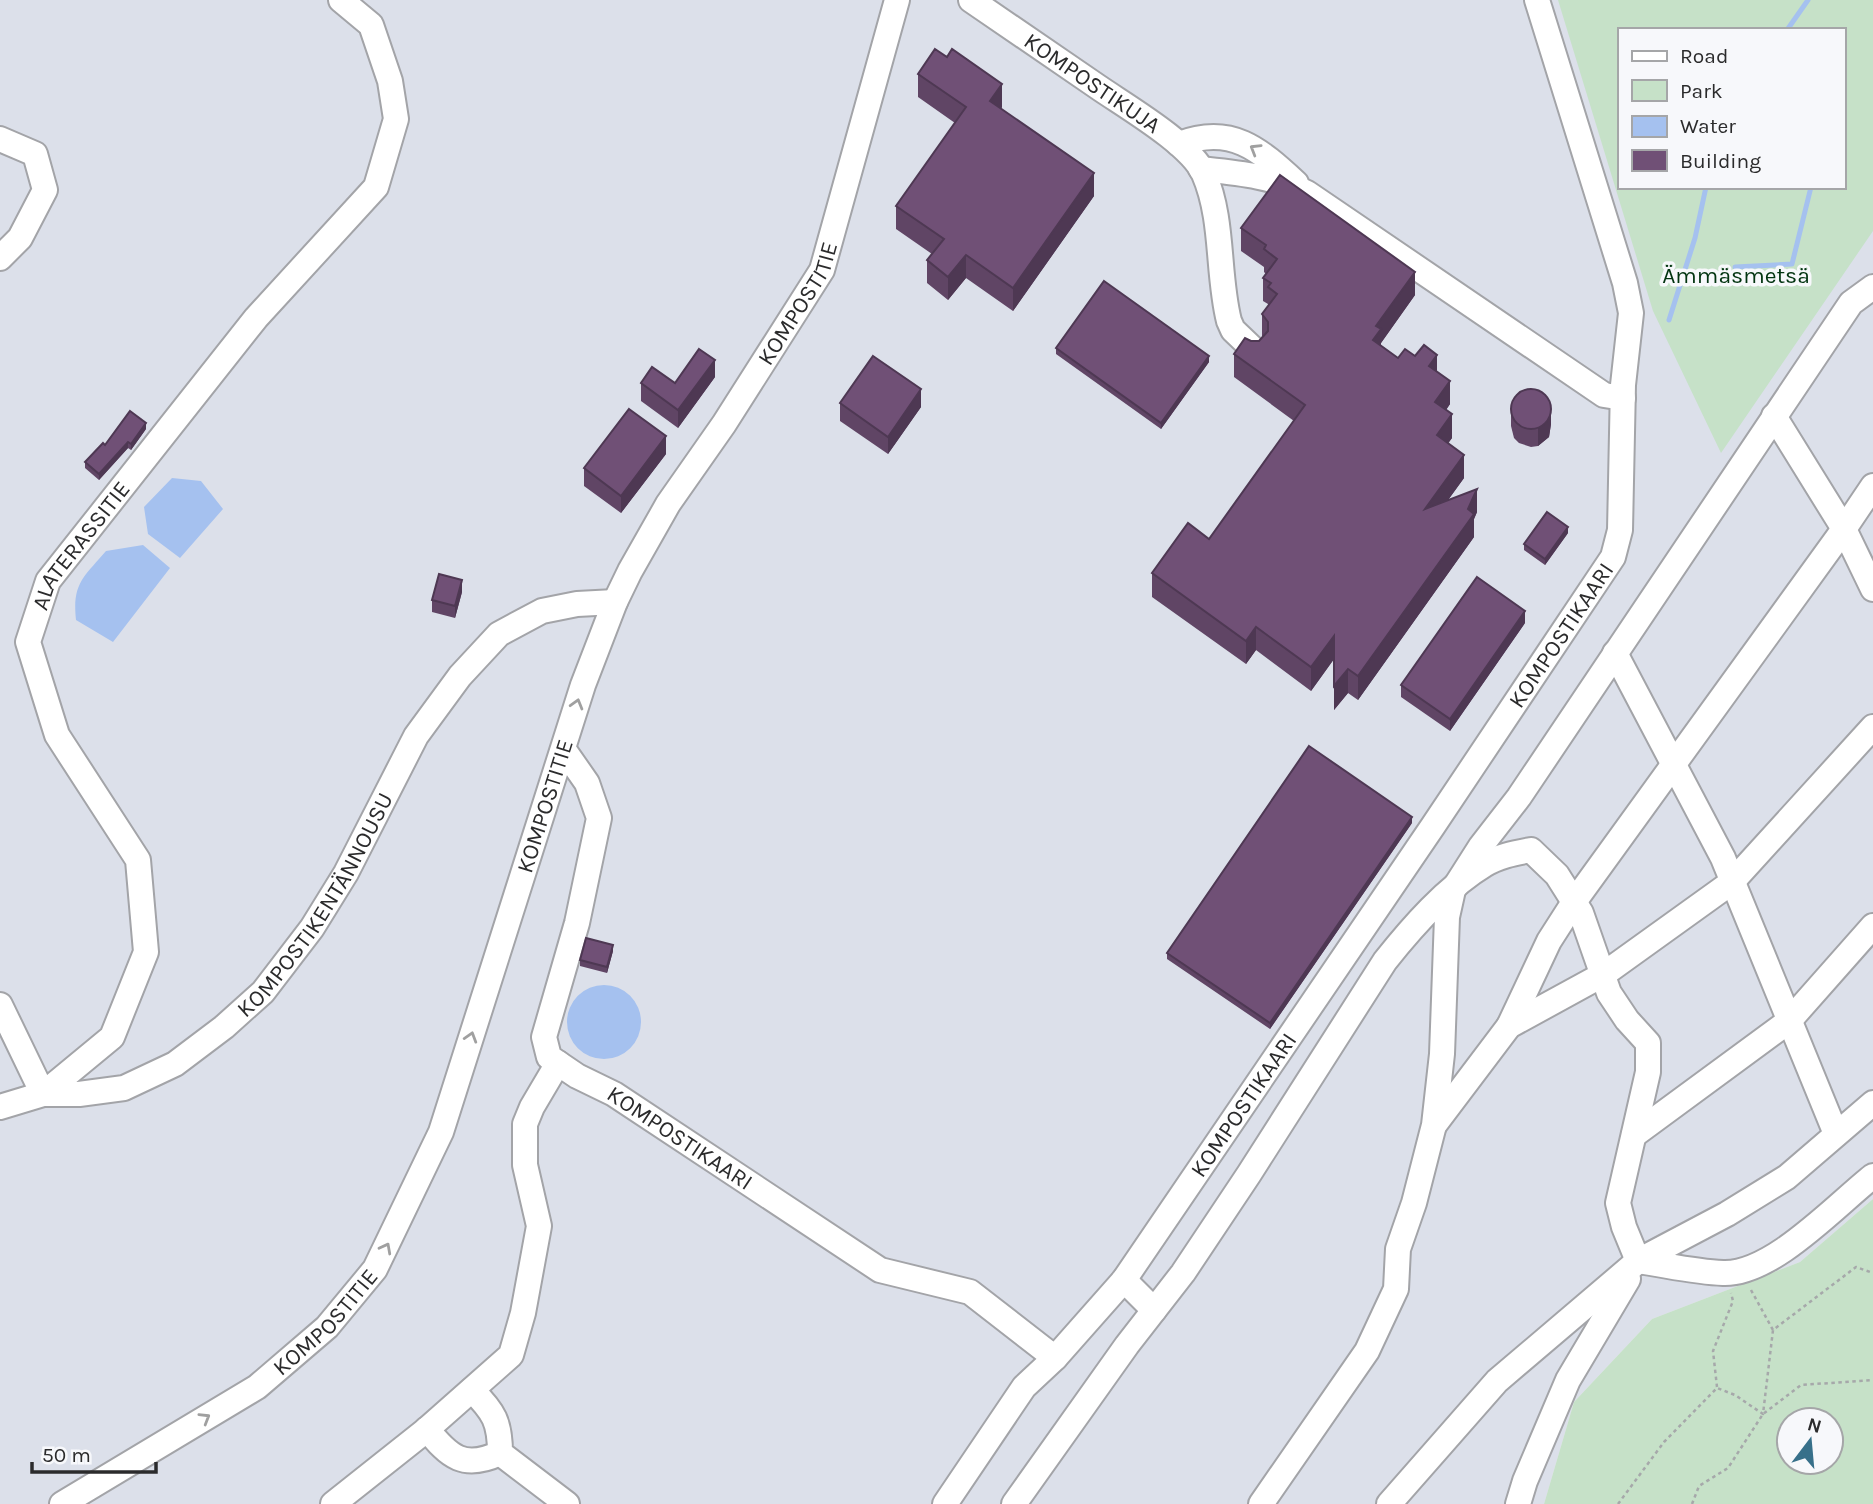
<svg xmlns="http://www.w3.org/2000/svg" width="1873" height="1504" font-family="Karla,sans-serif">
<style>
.built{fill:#dce0ea;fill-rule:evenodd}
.green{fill:#c6e1c8;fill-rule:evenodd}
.water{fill:#a5c1ef}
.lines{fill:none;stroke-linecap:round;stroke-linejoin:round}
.stream{stroke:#a5c1ef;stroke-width:5}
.minor-casing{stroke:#a3a4a8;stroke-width:28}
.path{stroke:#a6a8aa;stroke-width:2.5;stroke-dasharray:3.5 3.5;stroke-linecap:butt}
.minor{stroke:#fff;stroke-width:24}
.wall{fill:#604565}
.shaded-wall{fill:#4e3853}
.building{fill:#705076;stroke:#4e3853;stroke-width:2}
.oneway{stroke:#a0a0a0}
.labels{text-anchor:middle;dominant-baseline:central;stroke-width:7;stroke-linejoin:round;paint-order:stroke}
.street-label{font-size:23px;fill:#2b2b2c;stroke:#f7f8fb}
.park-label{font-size:23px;fill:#023410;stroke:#f7f8fb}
</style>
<rect width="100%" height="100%" fill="#e9ebee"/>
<path class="built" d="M0,0h1873v1199l-73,63 -148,57 -78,83 -30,102h-1544zM1619,30h224v157h-224z"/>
<path class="green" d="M1558,0h315v231l-152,222 -68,-142zM1619,30h224v157h-224z
M1873,1199v305h-329l30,-102 78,-83 148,-57zM1789,1420h42v42h-42z"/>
<path class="water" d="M172,478l29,3 22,28 -43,49 -32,-24 -4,-27z
M143,545l27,23 -57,74 -37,-22c-4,-37 8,-43 30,-69z
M567 1022a37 37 0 1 1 74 0a37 37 0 1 1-74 0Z"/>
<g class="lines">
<path class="stream" d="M1787,30l21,-30
M1735,267l57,-3 19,-77
M1669,320l26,-82 11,-51"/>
<defs>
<g id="minor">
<path id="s1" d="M971,0c43,29 85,58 127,87 29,20 93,57 106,87 20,46 13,100 25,147l4,9 21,20"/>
<path d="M0,139l35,15 10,36 -25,48 -20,20"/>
<path d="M1179,144c52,-20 80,5 117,39"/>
<path d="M1201,169c37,4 72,7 106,24l297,202 19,3"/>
<path d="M1774,416l70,113 29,60"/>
<path d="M1615,653l108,205 113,276"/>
<path id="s2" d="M564,750l23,33 12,35 -22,105 -33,114 5,20 28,19 37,18 266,176 90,22 85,66 69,-78 309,-454 180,-269 7,-27 3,-145 8,-72 -6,-30 -88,-283"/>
<path id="s3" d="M0,1005l43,89h36l45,-6 51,-24 49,-37 39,-35 49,-64 34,-55 70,-137 44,-60 39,-42 43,-23 35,-7 38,-2"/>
<path d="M1509,1026l40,-85 25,-39 270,-373 29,-43"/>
<path id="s4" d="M0,1107l43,-13 69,-57 34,-85 -8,-92 -81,-125 -29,-93 20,-61 208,-263 120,-131 20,-68 -6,-38 -19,-56 -30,-25"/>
<path d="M1435,1124l74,-98 95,-52 128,-92 141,-155"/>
<path d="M1634,1135l155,-114 84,-95"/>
<path d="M1124,1280l30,30"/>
<path d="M472,1390c22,22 28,32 28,63l67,51"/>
<path d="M427,1429c22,28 37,41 73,24"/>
<path id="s5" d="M62,1504l195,-117 70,-60 48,-58 66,-137 142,-447 32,-83 15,-31 38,-67 56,-80 98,-154 75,-270"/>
<path d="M333,1504l92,-73 86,-76 12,-42 16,-87 -14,-61v-41l7,-17 26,-44"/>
<path d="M945,1504l79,-117 31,-29"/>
<path d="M1014,1504l113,-159 56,-72 66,-99 136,-213c27,-34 61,-73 99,-96 14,-9 31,-12 47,-15l26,25 24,38 28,80 18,27 21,23v29l-30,131 6,24 14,34c28,4 57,11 85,12 49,2 113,-68 150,-97"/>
<path d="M1261,1504l106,-153 29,-62 2,-40 16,-46 20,-78 8,-71 5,-137 6,-27 28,-44 38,-49 332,-494 22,-16"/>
<path d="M1389,1504l108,-123 141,-120 89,-47 60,-37 86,-74"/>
<path d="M1518,1504l7,-23 43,-101 60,-101"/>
</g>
</defs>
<use href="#minor" class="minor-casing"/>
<path class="path" d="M1751,1290l22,40
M1717,1387l-4,-36 20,-50 -2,-8
M1618,1504l46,-62 53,-54 18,7 28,19 10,-84 83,-63 17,6
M1692,1504l7,-18 29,-18 35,-54 38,-29 72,-5"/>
<use href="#minor" class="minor"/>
</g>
<path class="wall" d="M918,74l84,33 -1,2 93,87 -81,115 -47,-33 -18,22 -21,-17v-23l5,-6 -36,-25v-23l59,-83 -37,-26z
M1241,228l174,67 -34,48v2l17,13 39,13 13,33 -4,6 6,28 -4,5 16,35 -16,22 29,12 -3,7v18l-116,163 -10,-7 -14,17v-51l-23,32 -55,-41 -10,14 -94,-67v-24l57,-34 85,-118 -60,-44v-23l17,-13h8l3,-4v-23l6,-8v-2l-5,-3v-23l3,-4 -2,-2v-5l-23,-16z
M1056,348l153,14 -48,67 -105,-75z
M715,377l-37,51 -37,-27v-18h34z
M840,403l81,4 -33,47 -48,-33z
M1511,408l40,16 -2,13 -11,9 -7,1 -12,-4 -5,-5 -3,-12z
M146,429l-15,21 -3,-2 -29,32 -14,-12v-6l20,-17z
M666,454l-45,59 -37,-27v-18z
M1568,533l-23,32 -21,-15v-6z
M462,592l-7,26 -23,-6v-12z
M1525,623l-75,108 -49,-34v-12z
M1412,823l-142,206 -103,-70v-6z
M613,951l-6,22 -27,-7v-6z"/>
<path class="shaded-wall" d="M1002,84v23l-12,17v-23z
M1094,173v23l-81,115v-23z
M966,255v23l-18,22v-23z
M1415,272v23l-34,48v10l-8,-13 3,-14z
M1437,355v23l-8,-12z
M1209,356v6l-48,67v-6z
M715,360v17l-37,51v-18z
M1450,381v23l-15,22v-24z
M921,389v18l-33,47v-17z
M1551,406v18l-2,13 -11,9v-18z
M1452,414v24l-15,21v-24z
M146,423v6l-15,21v-6z
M666,436v18l-45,59v-17z
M128,442v6l-29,32v-6z
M1464,455v23l-39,54v-23z
M1477,489v23l-3,7v18l-116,163v-24z
M1568,527v6l-23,32v-6z
M462,580v12l-7,26v-12z
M1525,611v12l-75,108v-12z
M1256,627v23l-10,14v-23z
M1334,636v23l-23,32v-24z
M1348,669v24l-14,17v-24z
M1412,817v6l-142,206v-6z
M613,945v6l-6,22v-6z"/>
<path class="building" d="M935,49l12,8 5,-8 50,35 -12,17 104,72 -81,115 -47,-33 -18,22 -21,-17 17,-21 -48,-33 70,-99 -48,-33z
M1280,175l135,97 -39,54 5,3 -8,11 25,18 7,-9 10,7 9,-11 13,10 -8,11 21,15 -15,21 17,12 -15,21 27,20 -39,54 52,-20 -9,20 6,5 -116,162 -10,-7 -14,17v-50l-23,31 -55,-40 -10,14 -94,-68 36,-50 21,16 96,-134 -71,-51 11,-16 6,3h8l9,-10v-9l-6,-8 15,-20 -9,-7 3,-4 -8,-5 14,-19 -13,-10 2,-4 -25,-17z
M1104,281l105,75 -48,67 -105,-75z
M699,349l16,11 -37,50 -37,-27 11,-16 23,16z
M873,356l48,33 -33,48 -48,-34z
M1511 409a20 20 0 1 1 40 0a20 20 0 1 1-40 0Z
M629,409l37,27 -45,60 -37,-28z
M130,411l16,12 -15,21 -3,-2 -29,32 -14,-12 18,-19 2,2z
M1547,512l21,15 -23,32 -21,-15z
M439,574l23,6 -7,26 -23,-6z
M1477,577l48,34 -75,108 -49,-34z
M1309,746l103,71 -142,206 -103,-70z
M586,938l27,7 -6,22 -27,-7z"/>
<defs><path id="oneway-chevron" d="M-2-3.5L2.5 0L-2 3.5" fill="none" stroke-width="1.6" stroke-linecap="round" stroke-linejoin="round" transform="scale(1.75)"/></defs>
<g class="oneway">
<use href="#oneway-chevron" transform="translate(1255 149) rotate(-149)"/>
<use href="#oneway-chevron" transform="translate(577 704) rotate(-74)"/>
<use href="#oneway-chevron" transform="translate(471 1037) rotate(-73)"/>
<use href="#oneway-chevron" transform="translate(386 1248) rotate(-62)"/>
<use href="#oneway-chevron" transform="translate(205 1418) rotate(-31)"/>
</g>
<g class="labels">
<g class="street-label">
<text stroke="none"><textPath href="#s1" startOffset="147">KOMPOSTIKUJA</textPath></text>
<text stroke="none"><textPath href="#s5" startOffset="1456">KOMPOSTITIE</textPath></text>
<text stroke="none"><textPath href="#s4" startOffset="676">ALATERASSITIE</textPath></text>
<text stroke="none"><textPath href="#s2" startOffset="1801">KOMPOSTIKAARI</textPath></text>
<text stroke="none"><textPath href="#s5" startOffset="889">KOMPOSTITIE</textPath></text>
<text stroke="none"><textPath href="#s3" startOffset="452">KOMPOSTIKENTÄNNOUSU</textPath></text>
<text stroke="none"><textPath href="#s2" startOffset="1234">KOMPOSTIKAARI</textPath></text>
<text stroke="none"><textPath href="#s2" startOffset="478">KOMPOSTIKAARI</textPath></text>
<text stroke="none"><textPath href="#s5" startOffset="322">KOMPOSTITIE</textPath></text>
</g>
<g class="park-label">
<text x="1736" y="275">Ämmäsmetsä</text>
</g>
</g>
<rect x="1618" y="28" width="228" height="161" fill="#f7f8fb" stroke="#a5a6a8" stroke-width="2"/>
<rect x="1632" y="51" width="35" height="10" fill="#ffffff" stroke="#a5a6a8" stroke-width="2"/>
<text x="1680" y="63" font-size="21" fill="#2b2b2c">Road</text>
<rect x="1632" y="80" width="35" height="21" fill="#c6e1c8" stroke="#a5a6a8" stroke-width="2"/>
<text x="1680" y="98" font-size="21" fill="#2b2b2c">Park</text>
<rect x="1632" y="116" width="35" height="21" fill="#a5c1ef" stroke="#a5a6a8" stroke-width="2"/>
<text x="1680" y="133" font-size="21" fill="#2b2b2c">Water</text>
<rect x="1632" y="150" width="35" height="21" fill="#705076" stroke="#a5a6a8" stroke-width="2"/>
<text x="1680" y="168" font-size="21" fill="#2b2b2c">Building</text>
<g transform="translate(1810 1441) rotate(16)"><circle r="33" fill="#f7f8fb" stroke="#a5a6a8" stroke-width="2"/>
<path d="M0-5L12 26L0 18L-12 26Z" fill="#37708a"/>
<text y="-10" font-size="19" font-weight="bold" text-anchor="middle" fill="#2b2b2c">N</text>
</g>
<path d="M32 1462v10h124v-10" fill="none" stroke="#2b2b2c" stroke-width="3.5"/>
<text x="42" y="1462" font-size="21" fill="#2b2b2c" stroke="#f7f8fb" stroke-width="5" paint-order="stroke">50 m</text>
</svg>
